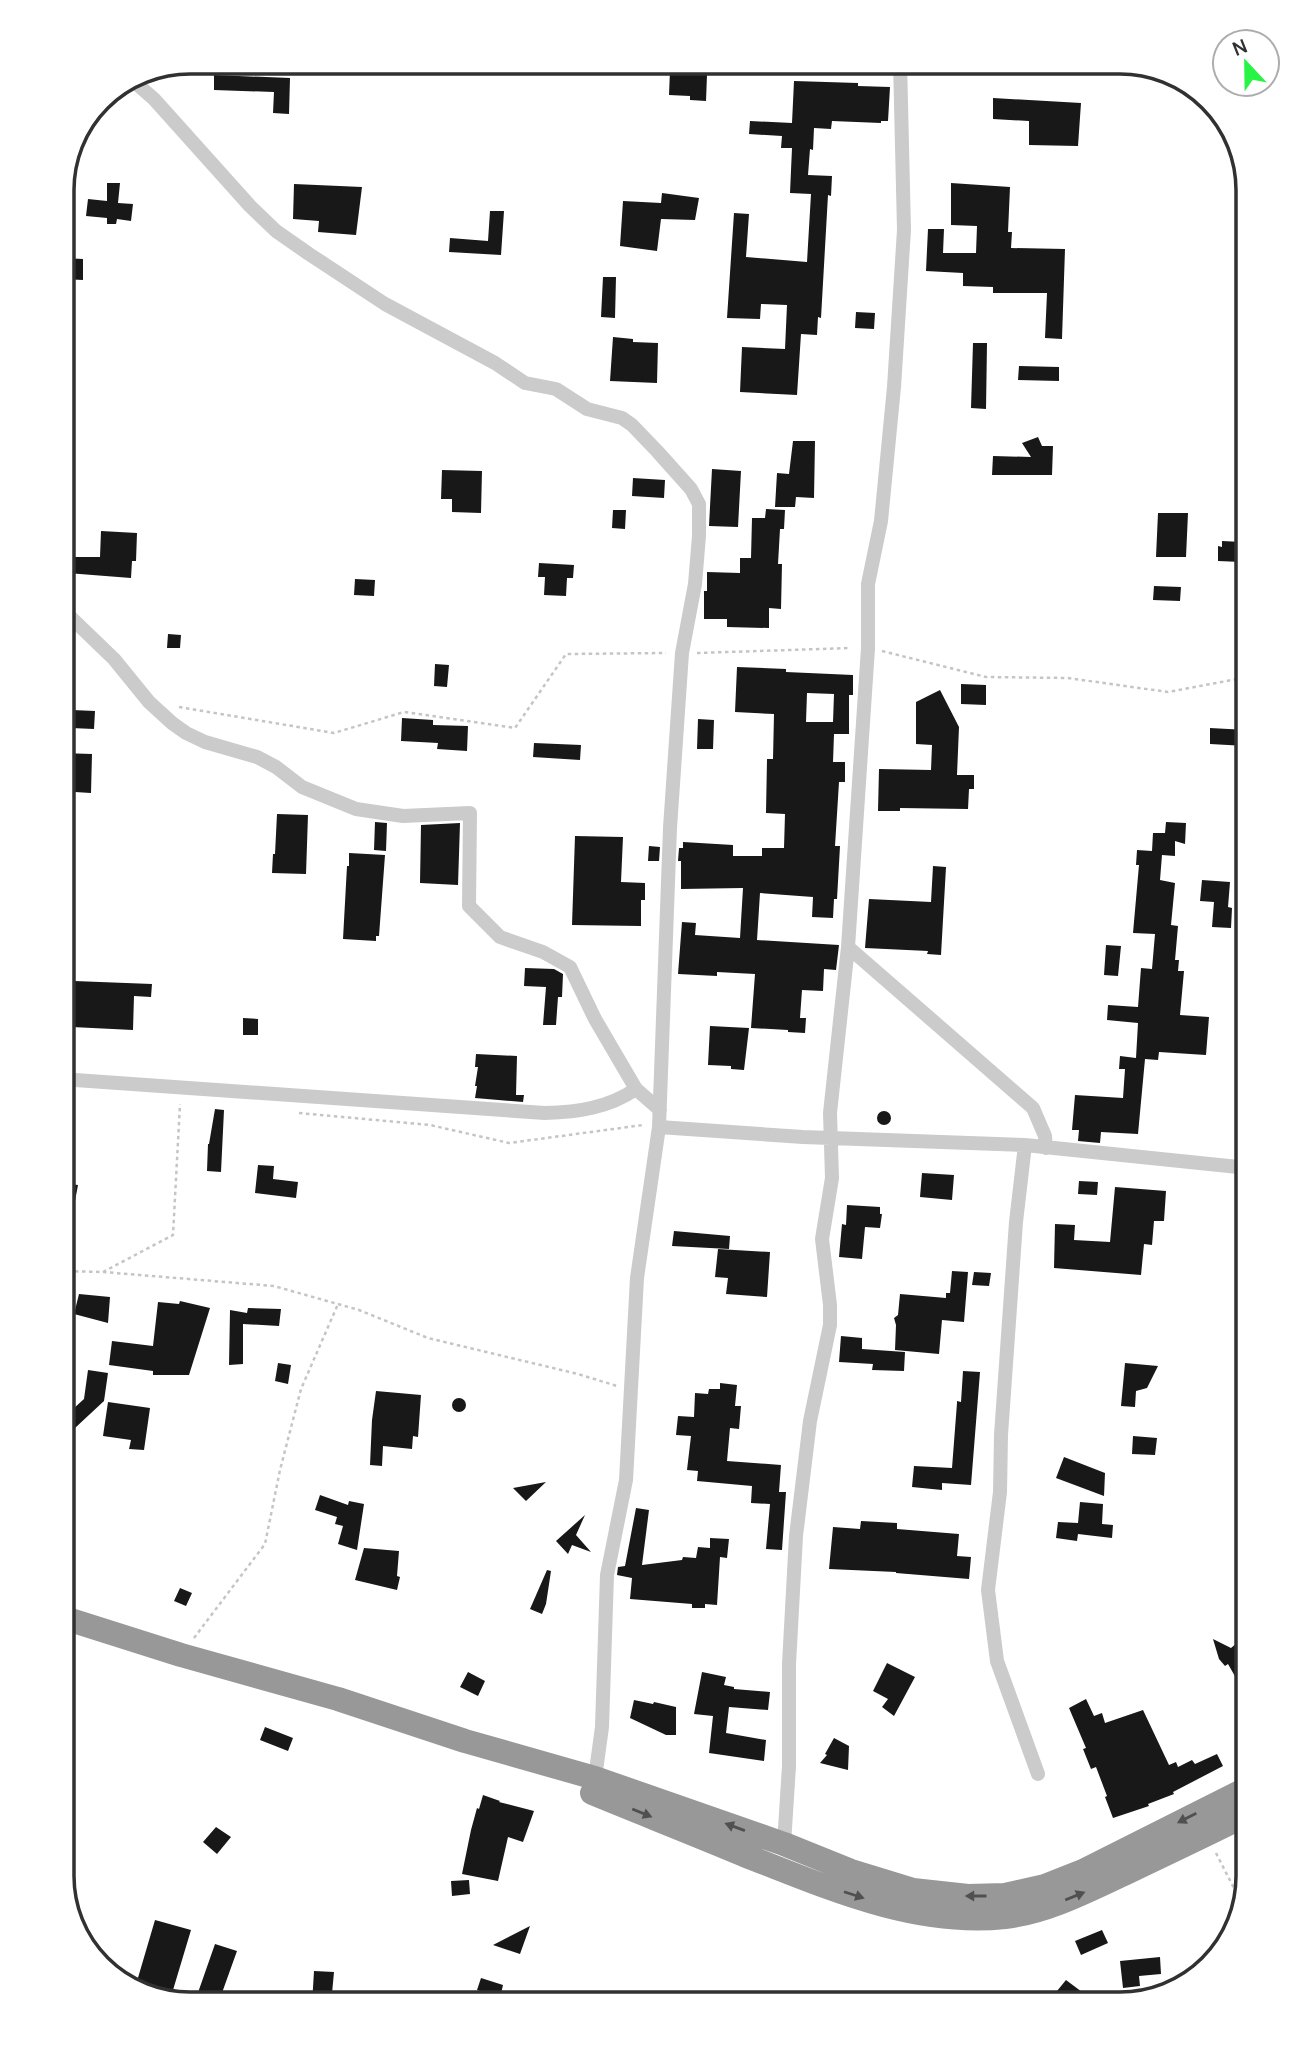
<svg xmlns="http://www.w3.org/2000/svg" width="1309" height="2065" font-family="Manrope,sans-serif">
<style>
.building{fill:#181818;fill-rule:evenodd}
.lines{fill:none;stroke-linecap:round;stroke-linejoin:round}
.path{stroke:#c5c5c5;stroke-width:2.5;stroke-dasharray:3.5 3.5;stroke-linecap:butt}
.street{stroke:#cbcbcb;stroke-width:14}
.highway{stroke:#989898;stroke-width:24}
.oneway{fill:#505050}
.rim{fill:none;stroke:#313131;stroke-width:3.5}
</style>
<rect width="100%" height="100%" fill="#fff"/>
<path class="building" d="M670,70l37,5 -1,26 -16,-1v-4l-21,-1z
M214,75l76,3 -1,36 -16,-1 1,-21 -60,-2z
M794,81l64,2v3l32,1 -2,34h-7v2l-49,-2 -1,8 -17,-1 -1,22 -3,-1 -2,26 24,1 -1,20 -3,-1 -7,123 -3,-1 -1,18 -16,-1 -4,61 -57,-3 2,-45 43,2 2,-44 -26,-1 -1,15 -33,-1 7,-105 15,1 -3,43 61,5 4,-68 -21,-1 2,-45h-11l1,-12 -33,-2 1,-13 42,2z
M993,98l88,5 -3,43 -49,-1v-24l-36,-2z
M107,183h13l-2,20 15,1 -2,17 -14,-2 -1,5h-9v-6l-21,-2 2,-17 19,2z
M951,183l59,4 -2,45h4l-1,16 54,1 -3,90 -17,-1 2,-45h-54v-6l-30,-1v-13l-37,-2 2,-42h16l-1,24h33l1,-27 -26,-1z
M294,184l68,3 -6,48 -38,-3 1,-11 -26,-2z
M662,193l37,5 -4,22 -34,-1 -4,32 -37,-5 3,-45 38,2z
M490,211h14l-3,44 -52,-3 1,-14 38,3z
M63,258l20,1v21l-21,-1z
M603,277h13l-1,41 -14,-1z
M856,312l19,1 -1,16 -19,-1z
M613,337l20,2v3l25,1 -1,40 -47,-2z
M973,343h14l-1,66 -15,-1z
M1019,366l40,1v14l-41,-1z
M1038,437l4,9h11l-1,29h-60l1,-19 38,1 -9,-14z
M793,441h22l-1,57 -18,-1 -1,10h-20l2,-34 12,1z
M712,469l29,2 -3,56 -29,-1z
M442,470l40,1 -1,42 -29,-1v-13h-11z
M633,478l32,2 -1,18 -32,-2z
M766,509l19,1 -1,19h-4l-2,35h4l-1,45 -12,-1v20l-42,-1v-8h-23v-28h3v-19l33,1v-15h11l1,-40h13z
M613,510h13l-1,19 -13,-1z
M1158,513h30l-2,44h-30z
M101,531l36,2 -1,28h-4l-1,17 -64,-5 1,-16h32z
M1222,541l20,1 -1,20 -23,-1v-15l4,1z
M539,563l35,2 -1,13h-6l-1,18 -22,-1 1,-18h-7z
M355,579l20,1 -1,16 -20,-1z
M1154,586l27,1 -1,14 -27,-1z
M168,634l13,1 -1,13h-13z
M435,664l14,1 -2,22 -13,-1z
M737,667l49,2v3l67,3v20h-4v39h-15l-1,28h12v20h-6l-4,64h5l-3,53h-3l-1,19 -21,-1 1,-20 -53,-4 -3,47 82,5 -3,25 -12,-1 -1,22 -21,-1 -2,28h6l-1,15 -17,-1v-2l-37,-2 4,-54 -38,-2v4l-39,-2 4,-52 14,1 -1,12 45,3 3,-50 -62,1v-28h-3l1,-13h4v-6l50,3v11h29v-8h22l1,-34 -19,-1 1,-54h6l1,-45 -39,-2zM807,693l27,1 -1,28h-27z
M961,684l25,1v20l-25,-1z
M940,690l19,37 -2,48h17v14h-5l-1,20 -68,-1v3h-22l1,-42 52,1 1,-25 -16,-1v-42z
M72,710l23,1 -1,18 -23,-1z
M402,718l31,2v5l35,1 -1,25 -30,-2 1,-6 -37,-2z
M698,719l16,1 -1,29h-16z
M1210,728l37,2 -1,16 -36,-2z
M534,743l47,2 -1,15 -47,-3z
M61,753l31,1 -1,39 -16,-1v7l-14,-1z
M277,814l31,1 -2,59 -34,-1 1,-19h2z
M375,822l12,1 -1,28 -12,-1z
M1166,822l20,1 -1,21 -10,-3v15l-13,-1 -2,25 15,3 -4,42 7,1 -3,34h4l-1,11h6l-4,44 29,2 -3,38 -47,-3 -1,8 -13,-1 -7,75 -37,-2 -1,11 -22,-2 1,-11h-7l3,-35 48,3 2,-29h-6l1,-13 16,2 2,-35 -31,-3 1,-15 30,2 3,-39 11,1 3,-35 -22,-1 6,-68h-3l1,-15 15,1 1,-18h12z
M460,823l-2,62 -38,-2 1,-58z
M575,836l48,1 -2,45 24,1v17h-4v26l-69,-1z
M649,846l11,1 -1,14h-11z
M349,853l36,2 -6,81h-3v5l-33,-2 4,-73h2z
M933,866l13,1 -5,88 -14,-1 1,-3 -63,-3 4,-49 62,3z
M1202,880l28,2 -2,25 4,1 -1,20 -19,-1 2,-25 -14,-1z
M1106,945l15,1 -3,30 -14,-1z
M525,968l29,1 9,5 -1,23h-4l-2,28h-13l3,-38 -22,-1z
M74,981l78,3 -1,13 -17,-1 -1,34 -61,-3z
M243,1018l15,1v16h-15z
M710,1026l39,2 -5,42 -13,-1v-3l-23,-1z
M476,1054l41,2 -1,39h8l-1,7 -48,-4 2,-12h-2l3,-19h-3z
M215,1109l9,1 -3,62 -14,-1 1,-27h1z
M877 1118a7 7 0 1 1 14 0a7 7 0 1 1-14 0Z
M258,1165l16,1 -1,13 25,3 -2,16 -41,-5z
M922,1173l32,2 -2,25 -32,-3z
M1079,1181l19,1 -1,13 -19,-1z
M61,1183l17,2 -10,53 -7,-1z
M1115,1187l51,4 -2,30h-10l-2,24 -8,-1 -3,31 -87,-7 1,-44 20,1 -1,15 36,2z
M847,1205l33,2v7h2l-2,14 -15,-1 -3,32 -23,-2 3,-33 4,1z
M674,1231l56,5 -1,13 -57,-3z
M718,1249l52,3 -3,45 -41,-3 2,-16 -13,-1z
M952,1271l16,1 -4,50 -22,-2 -3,34 -44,-4 1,-25 -2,-7 4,-3 2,-21 46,4v-5h4z
M974,1272l17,1 -2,13 -17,-1z
M79,1294l31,3 -2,26 -34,-9z
M180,1301l30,7 -21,67h-36v-4l-44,-6 3,-24 41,5 5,-44 21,2z
M248,1308l33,1 -2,17 -36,-2v40l-14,1 1,-55 17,3z
M841,1336l21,2v11l43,3 -1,19 -32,-1 1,-6 -34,-2z
M278,1363l13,2 -3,19 -13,-3z
M1125,1363l33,3 -11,22 -11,3 -1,16 -14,-1z
M88,1370l20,3 -4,28 -43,40v-21l23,-21z
M963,1371l17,1 -9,113 -29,-2v7l-30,-3 2,-21 38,2 5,-65v-2l4,1z
M720,1383l17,2 -2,21h6l-2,23 -9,-1 -3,33 54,4 -2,27h7l-4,58 -16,-1 4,-45 -19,-1 1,-17 -55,-5 1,-10 -11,-1 4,-34 -15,-1 2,-19 16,1 1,-24 13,1 1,-5h11z
M376,1391l45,4 -3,42 -5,-1 -1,13 -29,-3 -1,20 -12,-1 2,-45z
M452 1405a7 7 0 1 1 14 0a7 7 0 1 1-14 0Z
M108,1402l42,6 -6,42 -15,-1 2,-9 -28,-4z
M1133,1436l24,2 -2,17 -23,-1z
M1064,1457l41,16 -1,23 -48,-18z
M546,1482l-20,19 -13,-13z
M320,1495l28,10 1,-4 15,3 -7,46 -19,-6 5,-18 -8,-2 2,-7 -22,-7z
M1080,1502l23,2 -1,20 11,1 -1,13 -34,-4 -1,7 -21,-3 2,-16 20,1z
M636,1508l13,2 -7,55 40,-5 1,-3 13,1 2,-11 12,1v-10l19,1 -2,19 -7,-1 -3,48 -12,-1v4h-13v-4l-62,-5 2,-21 -15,-3 1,-8 7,-1z
M585,1515l-9,20 15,17 -19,-7 -4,9 -12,-13z
M861,1521l36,2v6l62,5 -2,22 14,1 -2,22 -73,-6v-1l-67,-3 4,-42 27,2z
M364,1548l35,3 -2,25 3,1 -3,13 -42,-10z
M547,1570l4,1 -5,33 -4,10 -12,-5z
M180,1588l12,5 -6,13 -12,-5z
M1213,1639l18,9 7,-6 10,18v39l-20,-35 -3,2 -6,-7z
M887,1663l28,14 -21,39 -12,-9 6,-8 -15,-8z
M468,1672l17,9 -7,15 -18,-9z
M702,1672l24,5 -2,8 10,2v2l36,3 -2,18 -39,-3 -3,26 40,7 -2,21 -55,-8 4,-37 -19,-2z
M1086,1699l8,17 8,-3 3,10 38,-13 26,55 7,-3 2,5 14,-7 3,4 22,-10 6,12 -50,26 1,2 -26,10 1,2 -36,12 -8,-21 2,-1 -11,-29 -5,2 -8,-20 3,-1 -17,-40z
M634,1700l19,4 1,-2 22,5v28h-10l-36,-17z
M265,1727l28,11 -5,13 -28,-11z
M834,1738l15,8 -1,24 -28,-7 7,-8 -2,-1z
M483,1795l17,6 -1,1 35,9 -11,31 -15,-5 -10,44 -36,-7 9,-44 6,-22 2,1z
M216,1827l15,10 -14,17 -14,-12z
M469,1880l1,14 -18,2 -1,-15z
M155,1920l36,10 -21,70 -35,-12z
M530,1926l-10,28 -27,-9z
M1102,1930l6,13 -27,12 -6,-14z
M215,1944l22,7 -19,53h-24z
M1160,1957l1,17 -22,2 1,10 -17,2 -3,-27z
M314,1971l20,1 -3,32h-19z
M481,1978l22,7 -3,13 -23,-8z
M1066,1980l32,24h-26l-15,-13z"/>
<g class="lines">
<path class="path" d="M882,651l104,26 82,1 100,14 80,-15
M697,653l154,-5
M179,707l155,26 70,-21 111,16 51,-74 100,-1
M299,1113l131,12 79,18 134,-18
M61,1271l42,1 70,-37 7,-131
M103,1272l171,14 85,24 69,28 150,36 39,12
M194,1638l71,-94 15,-74 21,-81 37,-85
M1216,1853l24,47"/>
<path class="street" d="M130,78l24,21 96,107 26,25 33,23 76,50 110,59 30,20 31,6 31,20 35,9 10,7 25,26 34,38 8,15v32l-4,48 -13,69 -12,175 -11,299 -22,151 -11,202 -19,95 -5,152 -7,51
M1239,154l4,37 5,16
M61,608l53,51 35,43 23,21 14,10 19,9 52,15 19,10 26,20 54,22 47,7 67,-3 -1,93 31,31 43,15 27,15 25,52 41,70 24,21
M848,947l185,161 12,28 1,12
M61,1079l484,34c33,-1 63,-5 91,-24
M659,1127l144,10 222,8 223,23
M1025,1145l-9,77 -15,213 -1,57 -12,98 9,71 41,113
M1243,1167l5,-308
M784,1844l5,-78v-102l7,-128 14,-115 20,-96v-20l-8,-66 10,-61 -2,-65 18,-166 20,-299v-64l13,-63 13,-134 10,-157 -4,-169"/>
<path class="highway" d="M61,1617l120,38 157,44 127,42 130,37 189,66 67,27 62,19 55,6 37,-1 40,-9 38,-15 165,-83
M592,1793c51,21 102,41 152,62 82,32 171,72 261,62 43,-5 84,-27 123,-45 40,-19 80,-38 120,-58"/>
</g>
<defs><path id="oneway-solid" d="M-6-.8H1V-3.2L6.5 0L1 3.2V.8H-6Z" transform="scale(1.75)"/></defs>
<g class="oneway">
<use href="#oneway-solid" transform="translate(642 1813) rotate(22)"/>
<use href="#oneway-solid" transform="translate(1187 1818) rotate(153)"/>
<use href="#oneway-solid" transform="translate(735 1827) rotate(-160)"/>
<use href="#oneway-solid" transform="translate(854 1895) rotate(18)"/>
<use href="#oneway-solid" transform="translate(976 1896) rotate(180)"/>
<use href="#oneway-solid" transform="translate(1075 1896) rotate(-22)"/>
</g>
<path d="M0 0H1309V2065H0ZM190 74H1120A116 116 0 0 1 1236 190V1876A116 116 0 0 1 1120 1992H190A116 116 0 0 1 74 1876V190A116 116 0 0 1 190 74Z" fill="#fff" fill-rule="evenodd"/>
<path class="rim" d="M190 74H1120A116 116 0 0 1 1236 190V1876A116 116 0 0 1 1120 1992H190A116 116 0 0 1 74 1876V190A116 116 0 0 1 190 74Z"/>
<g transform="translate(1246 63) rotate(338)"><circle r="33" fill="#ffffff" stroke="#adadad" stroke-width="2"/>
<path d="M0-5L12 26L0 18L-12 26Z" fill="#28f446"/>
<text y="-10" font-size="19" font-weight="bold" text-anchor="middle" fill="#313131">N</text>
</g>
</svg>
